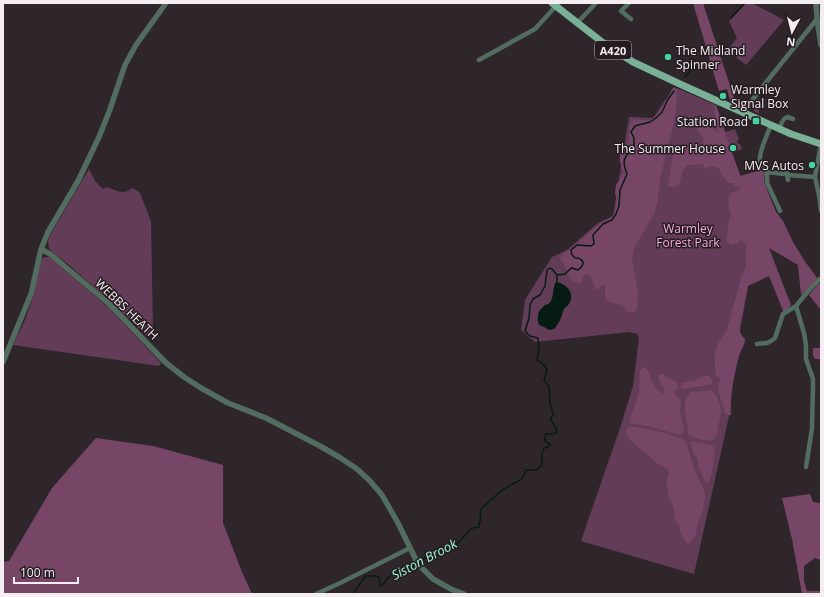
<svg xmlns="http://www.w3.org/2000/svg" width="824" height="597" font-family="'Open Sans',sans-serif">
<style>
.green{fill:#633d57}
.forest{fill:#774667}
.water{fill:#061b13}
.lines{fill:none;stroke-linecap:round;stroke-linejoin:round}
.stream{stroke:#061b13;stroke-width:1.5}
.minor{stroke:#526c60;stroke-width:4.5}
.tertiary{stroke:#526c60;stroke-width:5.5}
.primary{stroke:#79b096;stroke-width:7}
.poi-dot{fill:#44d49f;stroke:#251c22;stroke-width:1.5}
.labels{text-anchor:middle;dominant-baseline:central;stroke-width:3;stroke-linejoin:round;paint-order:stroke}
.shield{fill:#251c22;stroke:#b6aeb3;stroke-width:1}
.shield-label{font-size:11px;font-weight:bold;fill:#f4edf1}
.poi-label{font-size:12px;fill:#f4edf1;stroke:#251c22;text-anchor:end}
.park-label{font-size:12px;fill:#f9abdf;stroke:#251c22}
.street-label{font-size:12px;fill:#f4edf1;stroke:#251c22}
.water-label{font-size:13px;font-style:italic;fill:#9afcd1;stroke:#251c22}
</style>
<rect width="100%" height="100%" fill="#2f262c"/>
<path class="green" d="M746,3h6l32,17 -38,45 -19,-15 10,-12 -8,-17z
M674,87l42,18 9,27 10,-3 4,11 -2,1 1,3h2l2,5 -10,4 36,95 -20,38 -16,91 -3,39 -35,158 -113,-33 39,-113 13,-42 6,-48 -2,-4 -8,-2 -94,10 -14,-12 4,-30 27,-43 15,-7 31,-27 15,-7 16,-99 24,1z
M758,99l3,1 -2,7v7l-5,-3 -1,-3 2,-6z
M89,169l6,12 8,8 4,-2c9,3 17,9 25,1l4,2 4,3 11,28 2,112 -5,5 -11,-12 -69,-62 -15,-11 -4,-5 -1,-6 1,-5z
M45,257h5l61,53 50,53 -2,3 -146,-21 12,-25 7,-20 8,-36 2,-6z"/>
<path class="forest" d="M693,3h10l31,95 -1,1 -3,1 -3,-11 -8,2z
M673,88h2l2,2 -1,23 -16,67 -3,24 -3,10 -20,34 -2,11 6,34 -1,17 -3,2h-6c-2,-2 -5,-6 -8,-7 -6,-4 -8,1 -15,-7v-12l-3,-1 -4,4h-3l-3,-11 -3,-4 -5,1 -3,8c-5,0 -8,-2 -12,-6 -2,-7 -4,-13 -9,-18l2,-4 14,-10 15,-14 10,-8 10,-5 3,-4 3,-13 -2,-8 1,-8 8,-13c-6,-11 -7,-21 5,-27 1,-9 -2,-19 5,-26 5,1 12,2 17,1 8,-3 17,-24 22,-32z
M716,105l24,71 21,-6 4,3 -1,9 12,30 7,9 10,21 13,21 12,16 -17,16 -3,-30 -29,-17 22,57 -7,8 -15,-37 -21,10 -9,43 3,7 3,3c0,6 -4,11 -6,17 -5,19 -9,39 -8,59h-3l-3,-2 -7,-23 2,-12 -4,-2 -1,-5v-17l3,-10 9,-14 14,-52 5,-11v-22l-3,-4 -3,-1 -2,3 -6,2 -6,-3c2,-9 1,-19 5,-27 -2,-8 -4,-14 0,-22l8,-3 2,-4 -6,1 -2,-4h-5l-7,-9 -2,-6 -8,-2 -5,3 -4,-5 -15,1 -5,7 -3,14 -11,1 5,-35 5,-3 13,-4 12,9v-16l-8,-12c14,-4 14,0 24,8l-5,-23z
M819,283l2,3v24l-12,-15z
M813,348h8v11h-6l-2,-4z
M644,367c6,3 5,8 7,13 3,6 8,11 13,15 2,-6 -4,-11 -6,-18l2,-3h3c5,7 15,4 15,14l-4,3 1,3 5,5 1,4 -1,8 4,19 -2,4h-6l-24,-7 -23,-4 10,-31 1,-21 2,-3z
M704,376h5l3,3v5l-4,1 -24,4 -3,-1v-5l15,-3 3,-3z
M711,390c6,3 10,15 10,22 -1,5 -2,11 -3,16 -1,3 -1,9 -4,11 -4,4 -19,-1 -24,-3 -3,-4 -2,-8 -3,-13 -2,-10 -5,-23 4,-31z
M629,427h7l25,5 22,7 4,6 8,27 9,17 1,9 -3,16 -3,5 -2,7 -1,9 -7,9 -2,-1 -6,-9 -2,-9 -3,-3 -2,-6v-7l-6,-15 -1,-9v-7l2,-5 -1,-4 -3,-2 -7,-3 -29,-25 -3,-6 1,-4z
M96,438l57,8 70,19v58l19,49 10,22h-249v-32l6,-1 43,-73z
M691,441l20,4 3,2c1,9 -1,28 -6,36l-3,-2 -6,-12 -2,-12 -3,-3 -4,-11z
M810,494l3,8 8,1v57l-6,-2 -11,8v15l3,10h14v3h-19l-10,-55 -10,-41z"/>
<path class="water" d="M556,282c9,1 19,10 14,20 -1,3 -4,5 -6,7 -2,3 -2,7 -3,9 -2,4 -4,8 -7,11l-5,1 -5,-3 -5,-2c-2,-6 -2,-14 4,-18 2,-3 6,-2 8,-6 3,-6 1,-12 5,-19z"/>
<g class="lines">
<path class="stream" d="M731,18l14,-15
M685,77l7,-9 -1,-5
M557,282v-7l8,-1 5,-5 2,-1 6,2c4,-3 8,-8 2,-11 -4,-3 -2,1 -6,-2 -3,-2 -2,-4 -3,-7l6,-5 14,1 3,-2 -1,-9 10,-11 9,-4 4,-6 3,-8 1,-16 7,-16c-5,-12 -4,-18 7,-25v-11l-3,-6 4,-6 15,-4 6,-4 6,-6 6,-13 6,-8
M353,594l11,-16 2,-2h11l2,2 1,7 1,1c4,-3 5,-7 9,-10 5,-4 13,-4 19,-6l3,-6 44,-19 16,-17 7,-1v-1l2,-10 -1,-2 1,-5 21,-19 20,-11 4,-9h10l4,-3 2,-2v-11l2,-6 6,-2v-2l-5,-3v-3l1,-4h6l4,-1 1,-3 -6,-10v-2l2,-4 -3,-11 -1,-17 -5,-5 3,-12 -4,-5 -6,-4 2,-10 -1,-12 -8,-2 -5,-5 4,-13 1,-13 3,-6 7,-4 5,-9 2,-16 3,-2 2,1 5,6"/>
<path class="minor" d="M629,3l-8,8 10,8
M577,23l19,-20
M479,60l56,-31 21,-23
M743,112l21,-27 53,-66
M771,125c-3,8 -13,28 -11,37 1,4 5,7 7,10l17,2
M780,129c1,-5 2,-10 7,-12l6,2
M821,144l-6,33 4,18 2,16
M786,169l2,11
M767,172v11l2,4 11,24
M788,175l27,2
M796,306l8,27 2,12v14l7,20v7l-1,42 -6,39
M757,344l10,-1 4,-2 4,-3 8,-24 13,-8 13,-16 12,-12
M316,594l22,-10 72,-36"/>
<path class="tertiary" d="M816,3l1,16 4,26
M41,249l9,5 58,49 14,14 43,45 19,15 17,11 27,15 38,15 54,28 19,11 18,12 13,12 12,14 16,28 18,37 5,7 12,12 18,10 13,5
M3,362l28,-68 10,-45 7,-17 30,-51 21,-44 10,-25 16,-47 11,-20 30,-42"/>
<path class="primary" d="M552,3l50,39 31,20 49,23 109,49 30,10"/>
</g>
<g class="poi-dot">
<circle cx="668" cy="57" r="4"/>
<circle cx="723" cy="96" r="4"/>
<rect x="752" y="117" width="8" height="8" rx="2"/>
<circle cx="733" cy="148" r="4"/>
<circle cx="812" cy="165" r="4"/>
</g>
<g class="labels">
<rect class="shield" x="595" y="41" width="36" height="18" rx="3"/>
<g class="shield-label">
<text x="613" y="50">A420</text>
</g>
<g class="poi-label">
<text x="676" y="50" text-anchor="start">The Midland<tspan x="676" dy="14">Spinner</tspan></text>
<text x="731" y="89" text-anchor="start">Warmley<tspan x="731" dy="14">Signal Box</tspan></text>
<text x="748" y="121">Station Road</text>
<text x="725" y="148">The Summer House</text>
<text x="804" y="165">MVS Autos</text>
</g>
<g class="park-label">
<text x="688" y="228">Warmley<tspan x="688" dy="14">Forest Park</tspan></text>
</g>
<g class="street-label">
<text transform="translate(127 309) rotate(44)">WEBBS HEATH</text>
</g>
<g class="water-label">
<text transform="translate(424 559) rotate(-28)">Siston Brook</text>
</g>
</g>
<rect width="824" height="597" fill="none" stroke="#f4edf1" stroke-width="8"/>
<g transform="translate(792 32) rotate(187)" stroke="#251c22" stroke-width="3" paint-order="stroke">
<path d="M0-3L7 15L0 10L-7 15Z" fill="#f4edf1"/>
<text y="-6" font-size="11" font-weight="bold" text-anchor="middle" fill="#f4edf1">N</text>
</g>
<path d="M14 577v6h64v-6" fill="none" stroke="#f4edf1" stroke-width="2"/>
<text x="20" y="577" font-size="12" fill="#f4edf1" stroke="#251c22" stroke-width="3" paint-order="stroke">100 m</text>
</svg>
